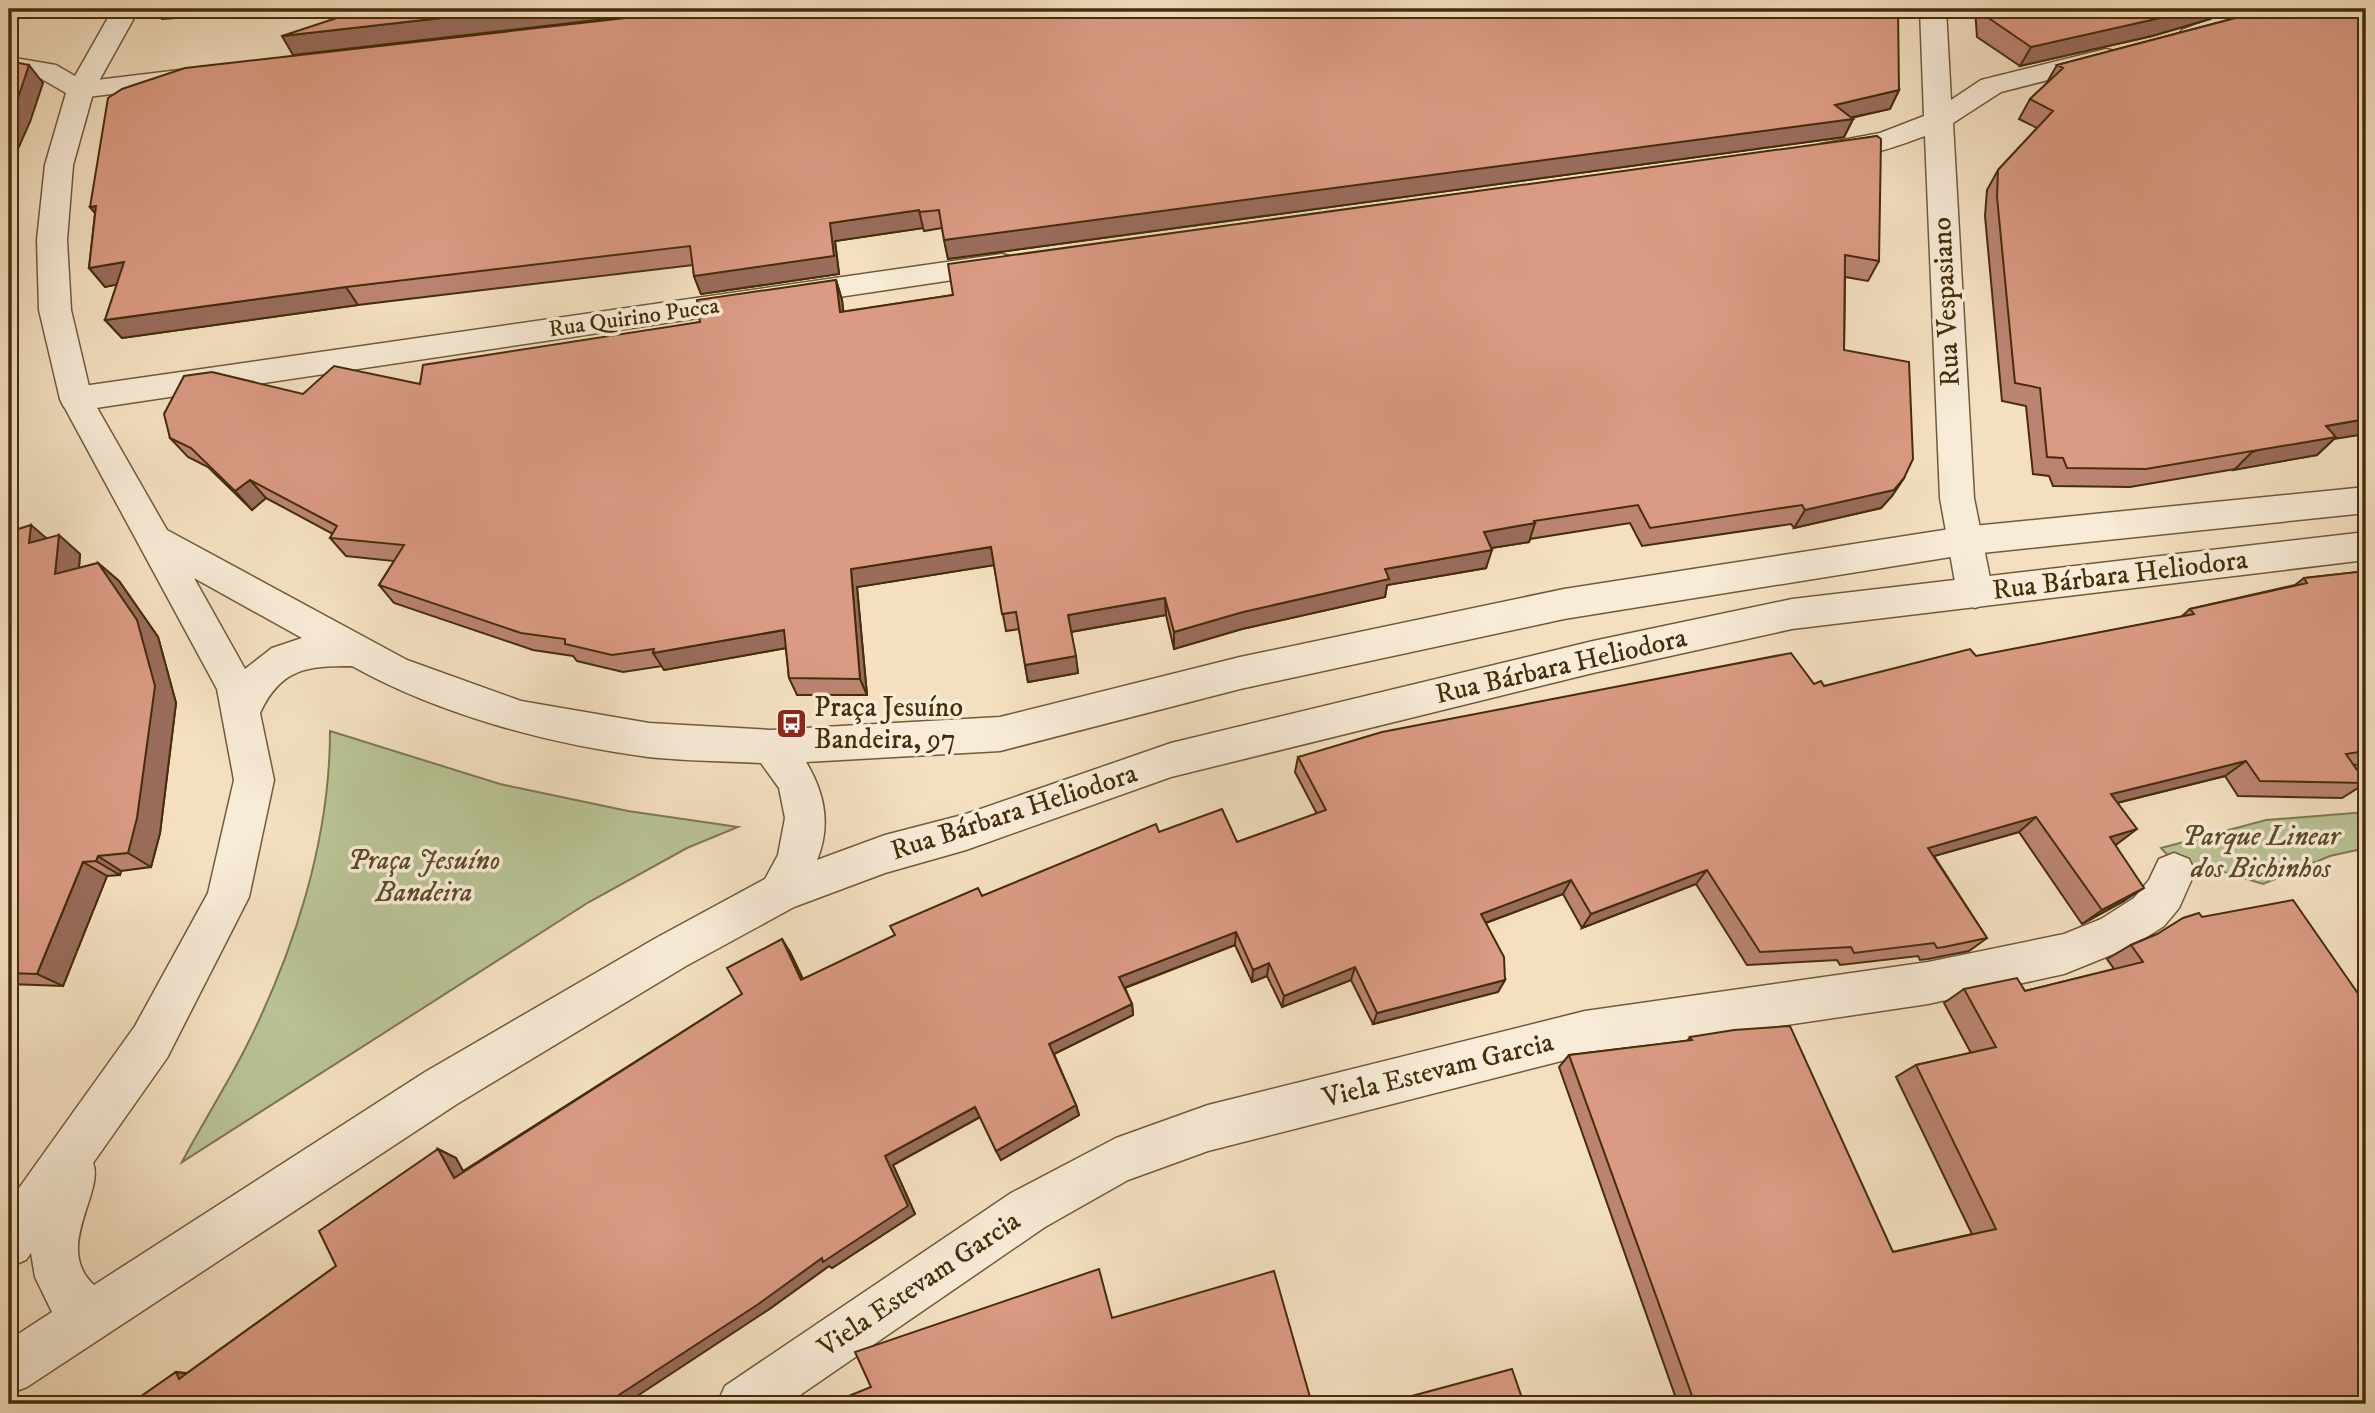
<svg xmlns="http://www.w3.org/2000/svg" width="2375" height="1413" font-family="'IM FELL DW Pica',serif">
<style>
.green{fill:#b9c395;stroke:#7f7850;stroke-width:2}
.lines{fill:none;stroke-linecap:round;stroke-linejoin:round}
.minor-casing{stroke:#715a38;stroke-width:3}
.tertiary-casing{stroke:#715a38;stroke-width:3}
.minor{fill:#f8ebd7;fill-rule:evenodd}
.tertiary{fill:#f8ebd7;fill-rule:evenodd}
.wall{fill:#bb8471;stroke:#452d0a;stroke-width:2}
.shaded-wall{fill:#996c5c;stroke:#452d0a;stroke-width:2}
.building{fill:#da9a83;stroke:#452d0a;stroke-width:2}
.labels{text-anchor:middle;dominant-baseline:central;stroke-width:7;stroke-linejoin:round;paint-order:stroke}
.far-street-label{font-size:23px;fill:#452d0a;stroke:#f8ebd7}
.street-label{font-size:28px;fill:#452d0a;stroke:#f8ebd7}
.poi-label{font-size:28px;fill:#452d0a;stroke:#f8ebd7;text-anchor:start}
.park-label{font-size:28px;font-style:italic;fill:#5c4b26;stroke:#f8ebd7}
</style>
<rect width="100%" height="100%" fill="#f4e0c1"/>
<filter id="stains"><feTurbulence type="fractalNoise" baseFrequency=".00286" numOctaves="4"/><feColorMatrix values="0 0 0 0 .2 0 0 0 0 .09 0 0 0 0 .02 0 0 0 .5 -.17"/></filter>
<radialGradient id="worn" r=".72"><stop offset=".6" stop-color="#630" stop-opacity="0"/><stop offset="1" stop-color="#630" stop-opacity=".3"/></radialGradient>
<path class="green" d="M330,731l170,53 128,27 110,16 -51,21 -98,54 -407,260c20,-38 43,-74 63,-113 49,-97 85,-208 85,-318z
M2366,812v36l-36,8 -67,28 -46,-14 -31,5 -25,-27 105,-28z"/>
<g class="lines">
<defs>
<path id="minor" d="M1920,9h26l5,91 30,-20 125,-31 9,2 4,6 -4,6 -114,29 -48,31 21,375 19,95 -5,10 -13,5 -13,-5 -5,-10 -17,-95 -15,-362c-27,10 -75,28 -104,20l-4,-6 4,-6 59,-11 44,-17z
M2237,9h33l-4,5c-23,12 -57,34 -84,28l-4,-6 4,-6z
M196,68l10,2 3,6 -3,6 -126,16 -10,-2 -4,-6 4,-6 10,-2z
M1002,254l11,3 4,7 -4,7 -937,140 -12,-4 -4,-8 4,-8 12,-4z
M2174,853l15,6 6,13 -16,36 -15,18 -33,21 -67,27 -136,30 -343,51 -377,96 -80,29 -83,47 -258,177h-70l8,-18 286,-193 105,-55 92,-33 377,-94 343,-49 136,-28 37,-15 33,-21 15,-18 10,-21z"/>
<path id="tertiary" d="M9,9h14l-5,6 -9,3z
M113,9h26l-45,81 -21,75 -6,75 4,70 21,89 75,131 240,130 114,41 128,22 122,7 229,-13 240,-60 324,-68 399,-62 403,-40v26l-403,42 -399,64 -324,70 -240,62 -194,11c19,31 25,64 11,98l68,-25 81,-21 205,-71 422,-102 199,-42 574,-67v28l-574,69 -199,44 -422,104 -205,73 -81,23 -91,34 -108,59 -229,138 -430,283 -18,7v-54l43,-28 -17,-35 -4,-24 -5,7 -17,7v-65l126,-176 73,-133 26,-113 -17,-91 -157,-290 -21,-89 -2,-70 8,-75 21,-72 -26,-15 -31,-5v-16l47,8 19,11zM194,578l108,60 -30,10 -27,21zM352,666c88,49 197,78 296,91 37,4 76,4 113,6l18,25 6,30 -7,37 -13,24 -109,59 -231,134 -331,213c-41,-37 11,-93 -1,-122l74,-105 82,-161 25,-117 -14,-67c21,-45 47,-47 92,-47z"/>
</defs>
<use href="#minor" class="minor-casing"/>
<use href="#tertiary" class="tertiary-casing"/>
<use href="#minor" class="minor"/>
<use href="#tertiary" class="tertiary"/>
</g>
<path class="wall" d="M155,9h156l-149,10z
M1975,9h256l-21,10 -58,17 -132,30 -43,-29z
M2243,16l91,423 -17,16 -187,32 -77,-1 -4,-10 -16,-2 -7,-68 -24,-5 -17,-185 2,-26 11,-20 39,-42 -18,-9 11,-20 16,-15 11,-19z
M1899,90l-9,19 -39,9 2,1 -9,18 -896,122 -6,-31 -18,3 -1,-3 -88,13 4,33 -138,20 -7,-18 -1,-11 -335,40 -236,33 -17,-18 12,-36 -12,3 -16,-19 6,-55 -5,-6z
M1877,136l2,125 -11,20 -23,-4 -1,73 60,128 -12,18 -11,12 -87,20 -3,-4 -149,22 -12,-23 -100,16 -1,3 -38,6 -5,20 -99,17 -2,12 -143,32 -68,20 -8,-34 -95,17 7,41 -50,9 -9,-53 -13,2 -12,-66 -137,22 10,108h-70l-8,-17 -3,-30 -122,22 -2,-4 -39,6 -46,-11 -4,-5 -40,-6 -139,-47 -15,-18 15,-24 -48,-5 -16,-18 3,-4 -67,-36 -14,12 -44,-43 -20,-10 -18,-19 133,-44 117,-10 280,-62 136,-42 6,20 1,12 110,-17z
M9,532l38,6 33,16 -1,14 19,-5 21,18 39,56 18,66 -16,130 -9,34 -30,4 -1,4 -13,1 -44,110 -54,-2z
M2366,571v193l-12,1 12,18 -24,15 -104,-2 -13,-20 -108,27v41h-2l9,57 -42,23 -63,-92 -85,24 53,82 -18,13 -41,8 -8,1 -2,-4 -78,9 -3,-5 -90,5 -51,-81 -114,44 -19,-34 -77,29 19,57 -7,12 -125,32 -22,-44 -69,27 -15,-31 -15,6 -17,-37 -110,43 7,16 1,11 -79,39 22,51 3,10 -78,45 -21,-43 -87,48 22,49 -83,54 -3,-2 -61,44 -638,94 46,-32 11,1 149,-107 102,-117 18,9 7,13 279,-177 48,-42 13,27 179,-83 177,-64 78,10 80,-28 -22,-42 3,-15 516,-73 10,2 357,-69 9,-8 105,-24 9,-7z
M2154,935l212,469h-688l-119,-337 10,-12 118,-14 3,-4 203,215 79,-18 -76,-157 20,-12 55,-12 -27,-50 20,-14 61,2 89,-22 -7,-10 24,-14z
M1408,1397l116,7h-123l-1,-2z"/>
<path class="shaded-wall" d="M522,9h170l-399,46 -11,-19z
M2192,9h39l-21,10 -58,17 -132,30 11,-19z
M29,65l14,18 -13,39 -21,47v-50z
M1899,90l-9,19 -51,11 14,-1 -9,18 -896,122 -4,-19 891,-135z
M96,206l9,19 -15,-18z
M919,210l4,18 -88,13 4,33 -138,20 -7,-18 136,-53z
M124,262l16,18 -35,7 -16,-19z
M836,280l6,20 4,32 -6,-20z
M346,287l12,18 -236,33 -17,-18z
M2366,419v15l-32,5 -17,16 -83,15 18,-18 74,-26z
M1904,478l-12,18 -11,12 -87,20 11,-18z
M250,480l16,18 -14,12 -17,-19z
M1535,523l-6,19 -50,8 5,-18z
M31,525l21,18h-23z
M59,535l21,19 -3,38 -22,-18z
M991,547l4,18 -138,22 10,108 -7,-16 -9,-110z
M1492,550l-6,18 -99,17 -2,12 -143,32 -68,20v-17l211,-63z
M98,563l21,18 39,56 18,66 -16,130 -9,34 -23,-14z
M1165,598l1,17 -96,17 -2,-17z
M784,630l8,17 -128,23 -11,-17z
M1076,656l2,17 -50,9 -3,-17z
M2246,761l-21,15 -133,33 19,-15z
M2036,817l-17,15 -106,30 15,-14z
M2137,829l-20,15 -26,8 19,-15z
M98,856l23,15 -1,4 -24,-14z
M83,862l24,14 -44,110 -26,-12z
M1707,870l-11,14 -114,44 9,-14z
M1571,880l-8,14 -89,33 7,-13z
M2144,888l-20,13 -42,23 20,-14z
M1236,932l-1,13 -114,44 -2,-12z
M782,939l8,13 19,40 -8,-12z
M1269,963l-2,13 -15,6 1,-12z
M1355,967l-4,13 -69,27 2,-11z
M1505,980l-7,12 -125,32 4,-11z
M1132,1004l1,11 -81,40 -3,-11z
M1076,1105l3,10 -78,45 -5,-9z
M975,1107l5,10 -87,48 22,49 -83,54 -3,-2 -61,44 -143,94h-20l280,-248z
M438,1149l18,9 15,28 -17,-8z
M176,1372l26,4 -23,3z"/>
<path class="building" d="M364,9h158l-240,27z
M705,9h1193l1,81 -64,15 18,14 -909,121 -5,-30 -19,2 -1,-2 -89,13 4,33 -140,20 -4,-30 -344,41 -241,33 19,-58 -35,6 7,-62 -6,1 18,-109 14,-9 63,-21z
M1986,9h206l-27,8 -134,30 -44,-30z
M2258,9h84l24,11v399l-40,7 10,11 -190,32 -79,-1 -4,-10 -16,-1 -7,-69 -25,-5 -18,-186 1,-27 55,-59 -23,-12 33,-31 -6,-3 186,-49z
M9,61l20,4 -13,39 -7,15z
M1877,136l4,3 -2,122 -34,-6 -1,95 65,12 4,97 -9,19 -10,12 -89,20 -3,-5 -152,23 -12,-23 -104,16 1,2 -51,9 8,18 -107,19 4,10 -146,33 -69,20 -9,-34 -97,17 8,41 -51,9 -9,-53 -14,2 -11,-67 -140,22 9,110 -71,-1 -5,-48 -131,23 1,-4 -42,6 -47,-11v-5l-44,-6 -142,-48 25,-40 -74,-7 7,-12 -87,-46 -15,11 -44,-43 -21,-10 -6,-24 20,-38 28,-4 91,22 31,-28 86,18 3,-19 277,-43 -3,-22 139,-20 4,32 113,-17 -5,-31z
M31,525l-2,18 30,-8 -4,39 43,-11 39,57 18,66 -18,132 -9,35 -30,3 -2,5 -13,1 -46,112 -28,-1v-441z
M2366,571v180l-20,3 20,29 -106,-2 -14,-20 -135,33 26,35 -27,8 34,51 -42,22 -66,-93 -108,31 59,90 -43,9 -7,1 -3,-5 -80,10 -3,-6 -91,5 -53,-82 -116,44 -20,-34 -90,34 23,43 1,23 -128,33 -22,-46 -71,29 -15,-33 -16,7 -17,-38 -117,45 13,27 -83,40 27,61 -80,46 -21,-44 -90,49 23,50 -85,56 -1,-4 -65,47 -152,99h-475l46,-32 3,7 157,-113 -17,-35 119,-82 16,29 288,-184 -15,-26 55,-29 19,41 94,-45 -5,-9 88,-38 4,8 174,-72 3,8 63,-23 15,33 89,-32 -28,-53 84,-25 409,-79 23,31 7,-3 3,5 146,-37 6,7 218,-42 -4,-5 117,-26 -3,-5z
M2293,900l73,105v399h-671l-126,-349 123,-15 -2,-3 44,-7 56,-4 103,226 103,-23 -80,-164 80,-18 -32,-58 53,-11 8,13 118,-29 -12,-17 26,-11 26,-16 16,-5 3,4z
M1099,1269l13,49 162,-47 38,133h-483l42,-17 -16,-35z
M1512,1369l12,35h-114l-2,-7z"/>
<defs>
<symbol id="bus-square" viewBox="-11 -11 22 22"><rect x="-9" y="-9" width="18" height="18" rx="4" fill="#8f2418" stroke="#f8ebd7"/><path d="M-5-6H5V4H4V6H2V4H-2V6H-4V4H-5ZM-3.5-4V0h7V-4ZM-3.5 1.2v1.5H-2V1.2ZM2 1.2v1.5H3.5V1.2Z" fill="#fff"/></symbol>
</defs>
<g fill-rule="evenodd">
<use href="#bus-square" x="774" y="706" width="35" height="35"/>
</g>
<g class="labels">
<g class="far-street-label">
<text transform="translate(634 318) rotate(-8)">Rua Quirino Pucca</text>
</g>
<g class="street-label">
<text transform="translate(1946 302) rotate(-93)">Rua Vespasiano</text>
<text transform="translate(2120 575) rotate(-7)">Rua Bárbara Heliodora</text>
<text transform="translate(1561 666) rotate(-13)">Rua Bárbara Heliodora</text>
<text transform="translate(1014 812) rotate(-18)">Rua Bárbara Heliodora</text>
<text transform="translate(1438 1070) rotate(-14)">Viela Estevam Garcia</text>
<text transform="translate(919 1284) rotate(-34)">Viela Estevam Garcia</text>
</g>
<g class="poi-label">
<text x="814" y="707">Praça Jesuíno<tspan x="814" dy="32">Bandeira, 97</tspan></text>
</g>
<g class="park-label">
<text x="2261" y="836">Parque Linear<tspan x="2261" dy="32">dos Bichinhos</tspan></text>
<text x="424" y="860">Praça Jesuíno<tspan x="424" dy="32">Bandeira</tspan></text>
</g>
</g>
<rect width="2375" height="1413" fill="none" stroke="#f4e0c1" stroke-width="35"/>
<rect x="10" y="10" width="2354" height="1392" fill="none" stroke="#452d0a" stroke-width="3.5"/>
<rect x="18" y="18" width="2340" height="1378" fill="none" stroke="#452d0a" stroke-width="2"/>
<rect width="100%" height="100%" filter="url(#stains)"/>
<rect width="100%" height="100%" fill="url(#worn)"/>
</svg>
